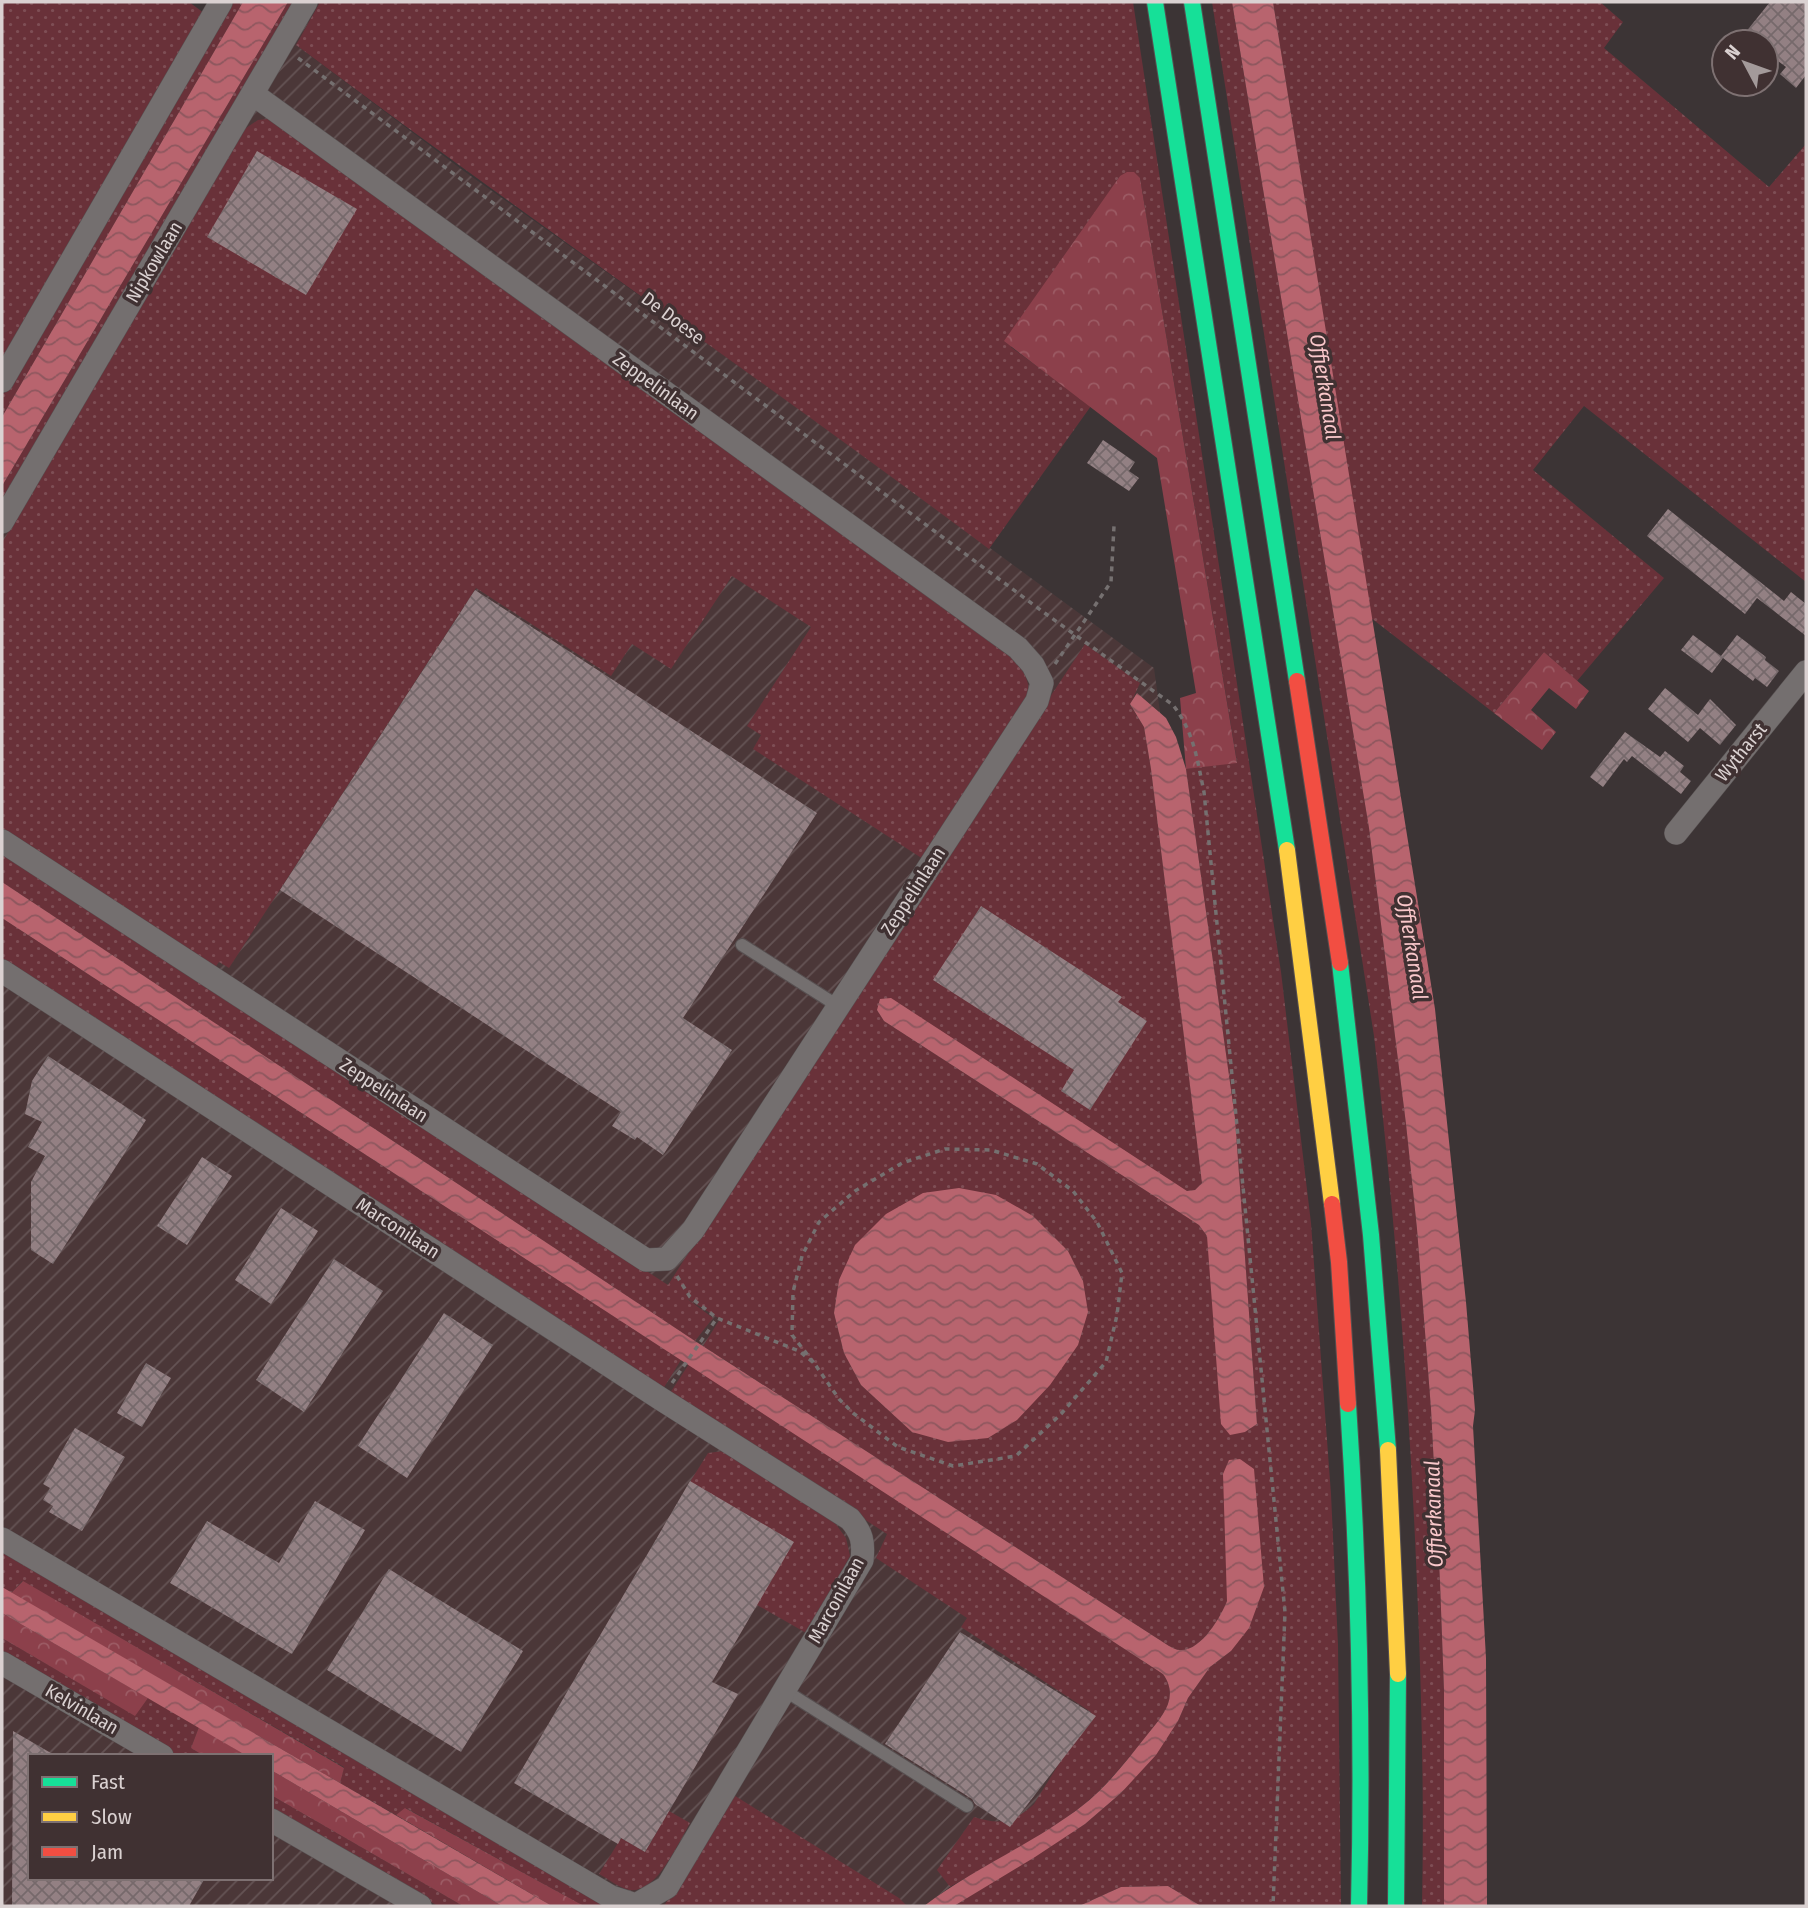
<svg xmlns="http://www.w3.org/2000/svg" width="1808" height="1908" font-family="'Fira Sans Condensed',sans-serif">
<style>
.industrial{fill:url(#industrial-furrows);fill-rule:evenodd}
.grass{fill:url(#grass-dots);fill-rule:evenodd}
.forest{fill:url(#forest-crowns)}
.water{fill:url(#water-waves)}
.building{fill:url(#building-cross-hatch)}
.lines{fill:none;stroke-linecap:round;stroke-linejoin:round}
.lane-casing{stroke:#575051;stroke-width:14}
.street-casing{stroke:#575051;stroke-width:24}
.fast-casing{stroke:#575051;stroke-width:18}
.slow-casing{stroke:#575051;stroke-width:18}
.jam-casing{stroke:#575051;stroke-width:18}
.path{stroke:#757070;stroke-width:3.5;stroke-dasharray:5 5;stroke-linecap:butt}
.lane{stroke:#746f6f;stroke-width:12}
.street{stroke:#746f6f;stroke-width:23}
.fast{stroke:#16e098;stroke-width:16}
.slow{stroke:#ffcf43;stroke-width:16}
.jam{stroke:#f24e42;stroke-width:16}
.labels{text-anchor:middle;dominant-baseline:central;stroke-width:7;stroke-linejoin:round;paint-order:stroke}
.street-label{font-size:19px;fill:#dad1d1;stroke:#403132}
.water-label{font-size:21px;font-style:italic;fill:#f9c7ca;stroke:#403132}
</style>
<defs>
<pattern id="industrial-furrows" width="10" height="10" patternUnits="userSpaceOnUse" patternTransform="scale(1.75)"><rect width="10" height="10" fill="#4b3738"/><path d="M-1 1l2-2M0 10L10 0M9 11l2-2" fill="none" stroke="#645354"/></pattern>
<pattern id="grass-dots" width="8" height="8" patternUnits="userSpaceOnUse" patternTransform="scale(1.75)"><rect width="8" height="8" fill="#693139"/><path d="M2 2h.1M6 6h.1" fill="none" stroke="#7e4e55" stroke-width="1.8" stroke-linecap="round"/></pattern>
<pattern id="forest-crowns" width="20" height="18" patternUnits="userSpaceOnUse" patternTransform="scale(1.75)"><rect width="20" height="18" fill="#8c404b"/><path d="M2 6a3 3 0 1 1 6 0M12 15a3 3 0 1 1 6 0" fill="none" stroke="#9c5b64"/></pattern>
<pattern id="water-waves" width="16" height="10" patternUnits="userSpaceOnUse" patternTransform="scale(1.75)"><rect width="16" height="10" fill="#b8646e"/><path d="M0 5q4-4 8 0t8 0" fill="none" stroke="#8e575e"/></pattern>
<pattern id="building-cross-hatch" width="8" height="8" patternUnits="userSpaceOnUse" patternTransform="scale(1.75)"><rect width="8" height="8" fill="#938083"/><path d="M0 0l8 8M0 8l8-8" fill="none" stroke="#76696b"/></pattern>
</defs>
<rect width="100%" height="100%" fill="#3c3435"/>
<path class="industrial" d="M212,2h108l-24,43 165,124 379,269 314,230 70,514 23,411 -297,294 -26,19h-922v-1547zM30,1756h241v122h-241z"/>
<path class="grass" d="M2,2h187l15,11 -202,346z
M232,2h11l-241,415v-21z
M288,2h11l-297,507v-23z
M320,2h813l148,970 30,251 20,271 7,151 3,261h-140l-33,-20 -47,1 -42,19h-125l131,-82 36,-31 57,-72 10,-23 22,-31 21,-16 -4,-50c-6,16 -27,51 -47,49 -4,0 -7,-2 -11,-4l-466,-300 17,-27 -34,-21 27,20 -18,23 -693,-459v-28l666,431 197,-308 220,-333 55,39 -10,22 14,22 7,42 51,414 -7,7 -8,1 -310,-181 7,11 315,204 8,11 38,196 12,-8 -22,-306 -49,-349 51,-7 -97,-584 -20,-2 -109,171 80,59 -102,143c-229,-171 -465,-333 -693,-504zM1033,1216l35,35 15,30 -171,151 -51,-47 -17,-32 -10,-40 5,-33z
M1212,2h20l137,826 37,296 11,105 14,180 9,173 4,109v215h-22c2,-98 0,-197 -4,-296 -7,-192 -22,-383 -44,-574z
M1273,2h327l23,20 -19,26 165,139 37,-43v438l-222,-176 -51,64 131,108 -87,103 -33,-29 -50,61 -123,-95z
M267,119l14,2 731,537c11,12 17,20 17,37l-106,164 -170,-110 8,-14 -14,-9 64,-99 -79,-51 -61,93 -39,-25 -21,32 -135,-88 -247,380 -10,-6 -5,7 -212,-137v-289l238,-411 18,-12z
M2,918l679,442 -18,29 -661,-431z
M689,1364l474,310c17,24 -1,42 -16,61 -19,24 -40,51 -65,71 -40,31 -88,55 -132,81l-13,-17 37,-53c26,8 40,6 60,-13l57,-92 -130,-85 6,-9 -91,-60 11,-24 -217,-141z
M724,1451l111,72 11,15 4,18 -42,78 -51,-29 -67,-123 18,-29z
M2,1547l618,359h-36l-178,-98 -10,7 -56,-32 4,-16 -322,-186 -11,12 -9,-6z
M2,1638l132,77 14,-17 51,29 -8,21 13,8h-27l-175,-102z
M732,1794l167,104 8,8h-243z
M271,1795l192,111h-25l-167,-96z
M669,1811l21,12c-12,20 -33,71 -61,67 -9,-2 -21,-11 -30,-16l22,-36 24,14z"/>
<path class="forest" d="M1127,172h7l6,6 97,585 -51,6 -6,-71 16,-5 -39,-235 -153,-117 116,-165z
M1544,652l45,39 -13,18 -27,-21 -18,22 25,22 -14,18 -48,-37z
M23,1581l321,187 -4,15 -329,-190z
M2,1613l146,85 -13,18 -133,-78z
M199,1727l48,29h-43l-13,-8z
M271,1770l231,136h-39l-192,-111z
M405,1808l179,98h-32l-156,-91z"/>
<path class="water" d="M243,2h45l-286,484v-69z
M1232,2h41l162,1007 31,293 9,108 -2,16 13,232 1,248h-43v-215l-4,-109 -9,-173 -14,-180 -11,-105 -37,-296z
M1137,693l29,25 10,19 10,32 49,349 22,306 -12,8 -15,3 -9,-11 -14,-188 -8,-11 -315,-204 -7,-11 3,-11 11,-1 296,193 8,-1 7,-7 -51,-414 -7,-42 -14,-23z
M2,882l693,459 474,305c4,2 7,4 11,4 20,2 41,-33 47,-49l-4,-127 6,-14 11,-1 14,10 10,118 -15,41 -18,23 -21,16 -22,31 -10,23 -22,34 -35,38 -36,31 -50,33 -81,49h-30c50,-38 109,-62 158,-100 25,-19 46,-47 65,-71 15,-19 33,-37 16,-61l-1161,-756z
M959,1188l37,7 37,21 35,35 15,30 5,31 -10,33 -28,40 -33,35 -29,18 -40,4 -36,-10 -51,-47 -17,-32 -10,-40 5,-33 16,-35 31,-31 37,-21z
M2,1587l550,319h-50l-231,-136v-14h-24l-245,-143z
M1168,1886l33,20h-122l42,-19z"/>
<path class="building" d="M1770,2h36v73l-10,13 -16,-14 6,-7 -20,-15v-10h-11l-10,-9z
M257,151l100,58 -51,86 -99,-58z
M1103,440l32,22 -6,9 10,7 -10,13 -42,-28z
M1668,509l116,92 7,-9 15,12v32l-49,-38 -12,16 -98,-78z
M475,590l342,223 -134,205 49,32 -69,105 -26,-18 -2,3 -23,-14 9,-14 -341,-222z
M1693,635l28,21 16,-21 29,22 -1,3 14,11 -12,16 -12,-9 -2,3 -30,-23 -11,15 -31,-23z
M1665,688l33,27 12,-16 26,26 -16,20 -20,-17 -12,14 -40,-33z
M1625,732l35,25 5,-6 19,15 -4,6 11,9 -10,13 -49,-38 -5,6 -3,-3 -21,28 -13,-10z
M981,906l141,91 -4,5 29,19 -57,89 -29,-19 13,-21 -141,-90z
M48,1056l98,64 -93,144 -22,-14v-68l14,-26 -17,-9 14,-25 -17,-8 7,-33z
M202,1157l30,19 -45,69 -30,-19z
M281,1208l37,23 -47,73 -36,-24z
M334,1259l49,32 -79,121 -48,-32z
M444,1313l49,32 -86,133 -49,-32z
M146,1363l25,15 -29,49 -25,-14z
M75,1428l50,29 -43,74 -33,-19 4,-6 -10,-6 7,-12 -7,-4z
M690,1481l104,61 -82,140 26,12 -93,158 -24,-14 -3,6 -104,-61z
M315,1501l50,29 -73,124 -122,-71 37,-62 72,42z
M389,1569l134,82 -62,101 -134,-82z
M960,1632l136,84 -86,111 -35,-23 -3,-5 -87,-55z
M13,1731l43,25h-26v122h175l-16,28h-177z"/>
<g class="lines">
<defs>
<path id="lane" d="M742,945l96,61
M784,1690l183,116"/>
<path id="street" d="M2,381l219,-379
M2,522l304,-520
M1676,833l130,-161
M2,841l644,419 21,-1 26,-29 344,-529 5,-18 -9,-18 -15,-17 -765,-554
M2,971l659,428 189,120c12,14 14,23 12,41l-195,327 -31,18 -25,-8 -609,-358
M2,1663l160,93
M271,1820l149,86"/>
<path id="fast" d="M1155,2l132,848
M1192,2l105,679
M1340,963l31,272 17,215
M1348,1404c11,168 15,334 11,502
M1396,1906l2,-232"/>
<path id="slow" d="M1287,850l45,354
M1388,1450l10,224"/>
<path id="jam" d="M1297,681l43,282
M1332,1204l7,58 9,142"/>
</defs>
<use href="#lane" class="lane-casing"/>
<use href="#street" class="street-casing"/>
<use href="#fast" class="fast-casing"/>
<use href="#slow" class="slow-casing"/>
<use href="#jam" class="jam-casing"/>
<path class="path" d="M298,58l748,556 127,91c21,27 24,54 31,87l81,820 -12,294
M1055,664l56,-82 3,-56
M677,1276l13,21 27,21 82,33 15,12 25,36 14,14 45,34 55,19 63,-10 45,-42 45,-52 11,-47 5,-42 -25,-51 -24,-31 -36,-27 -46,-14 -46,-1 -43,14 -47,28 -36,31 -17,34 -9,36 -1,43 22,28
M672,1383l45,-65"/>
<use href="#lane" class="lane"/>
<use href="#street" class="street"/>
<use href="#fast" class="fast"/>
<use href="#slow" class="slow"/>
<use href="#jam" class="jam"/>
</g>
<g class="labels">
<g class="street-label">
<text transform="translate(154 262) rotate(-59)">Nipkowlaan</text>
<text transform="translate(673 318) rotate(37)">De Doese</text>
<text transform="translate(656 386) rotate(36)">Zeppelinlaan</text>
<text transform="translate(1741 752) rotate(-51)">Wytharst</text>
<text transform="translate(913 891) rotate(-57)">Zeppelinlaan</text>
<text transform="translate(384 1090) rotate(33)">Zeppelinlaan</text>
<text transform="translate(398 1228) rotate(33)">Marconilaan</text>
<text transform="translate(836 1600) rotate(-61)">Marconilaan</text>
<text transform="translate(82 1709) rotate(30)">Kelvinlaan</text>
</g>
<g class="water-label">
<text transform="translate(1325 387) rotate(81)">Offierkanaal</text>
<text transform="translate(1412 947) rotate(81)">Offierkanaal</text>
<text transform="translate(1434 1514) rotate(-92)">Offierkanaal</text>
</g>
</g>
<rect width="1808" height="1908" fill="none" stroke="#dad1d1" stroke-width="7"/>
<rect x="28" y="1754" width="245" height="126" fill="#403132" stroke="#7e7172" stroke-width="2"/>
<rect x="42" y="1777" width="35" height="10" fill="#16e098" stroke="#7e7172" stroke-width="2"/>
<text x="91" y="1789" font-size="21" fill="#dad1d1">Fast</text>
<rect x="42" y="1812" width="35" height="10" fill="#ffcf43" stroke="#7e7172" stroke-width="2"/>
<text x="91" y="1824" font-size="21" fill="#dad1d1">Slow</text>
<rect x="42" y="1847" width="35" height="10" fill="#f24e42" stroke="#7e7172" stroke-width="2"/>
<text x="91" y="1859" font-size="21" fill="#dad1d1">Jam</text>
<g transform="translate(1745 63) rotate(311)"><circle r="33" fill="#403132" stroke="#7e7172" stroke-width="2"/>
<path d="M0-5L12 26L0 18L-12 26Z" fill="#a39a9a"/>
<text y="-10" font-size="19" font-weight="bold" text-anchor="middle" fill="#dad1d1">N</text>
</g>
</svg>
